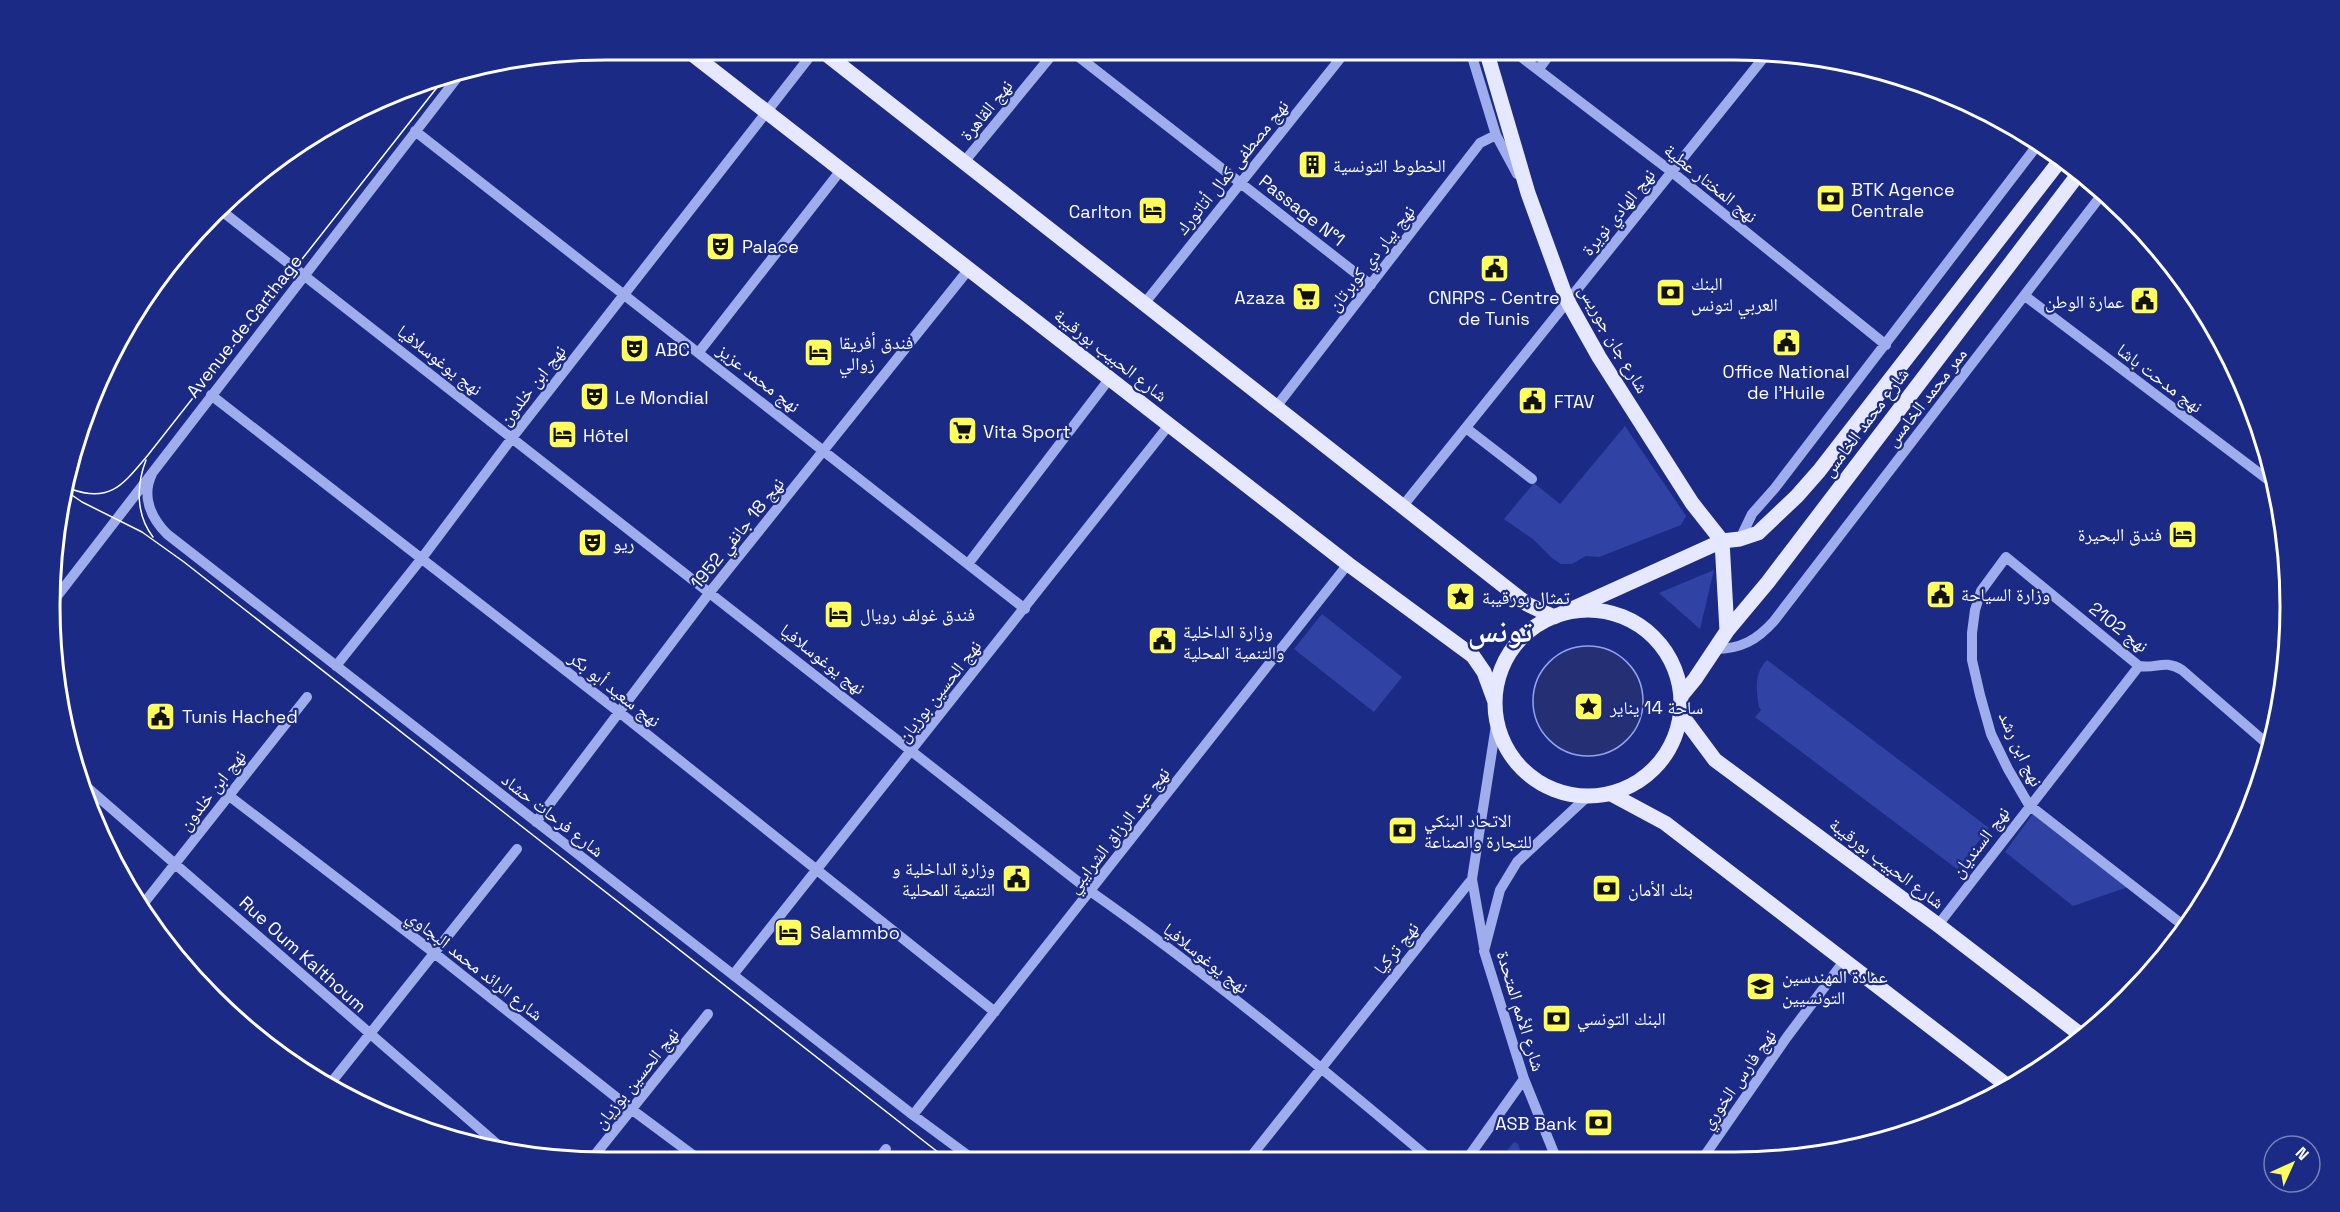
<svg xmlns="http://www.w3.org/2000/svg" width="2340" height="1212" font-family="'Space Grotesk','Noto Naskh Arabic',sans-serif">
<style>
.green{fill:#3043a5}
.water{fill:#242f74;stroke:#93a3ee;stroke-width:1.5}
.lines{fill:none;stroke-linecap:round;stroke-linejoin:round}
.minor{stroke:#a0adec;stroke-width:10}
.major{stroke:#e5e8ff;stroke-width:15}
.tram{stroke:#fff;stroke-width:1.5}
.labels{text-anchor:middle;dominant-baseline:central;stroke-width:4.5;stroke-linejoin:round;paint-order:stroke}
.street-label{font-size:18px;fill:#fff;stroke:#1a2a85}
.poi-label{font-size:18px;fill:#fff;stroke:#1a2a85;text-anchor:start}
.town-label{font-size:30px;font-weight:bold;fill:#fff;stroke:#1a2a85}
.rim{fill:none;stroke:#fff;stroke-width:3}
</style>
<rect width="100%" height="100%" fill="#1a2a85"/>
<path class="green" d="M1625,426l61,90 -5,9 -82,32 -13,-1 -14,8h-11l-9,-6 -18,-18 -30,-21 30,-36 26,21z
M1714,570l-14,59 -41,-36z
M1322,614l80,63 -28,35 -80,-63z
M1767,660l222,168 -32,41 -202,-152 6,-7 -2,-3c-3,-17 -5,-34 8,-47z
M2034,812l94,75 -55,19 -68,-54z
M1514,1142l4,2 5,15h-23z"/>
<path class="water" d="M1533 701a55 55 0 1 1 110 0a55 55 0 1 1-110 0Z"/>
<g class="lines">
<path class="minor" d="M1070,50l301,235
M1470,50l26,85 21,39
M1512,50l160,122 214,173
M1538,70l15,-20
M415,131l610,478
M964,162l92,-112
M223,212l867,679c118,83 230,175 340,268
M2025,296l250,189
M1144,304l203,-254
M699,352l142,-182
M211,395l408,317 376,300
M1276,407l204,-264 16,-8
M1466,428l66,51
M152,474c-11,22 -1,44 15,60l746,581 61,45
M1402,507l367,-456
M1740,539l12,-25 23,-26 264,-345
M968,564l142,-186
M55,599l405,-525
M1715,649c26,0 42,-9 59,-28l329,-428
M336,666l86,-108 90,-120 303,-388
M81,782l424,369
M228,795l205,157 198,157 70,52
M536,822l174,-230 259,-323
M144,903l163,-206
M1938,925l201,-259
M2184,926l-155,-121 -21,-36 -17,-35 -11,-39 -8,-35v-27l3,-23 6,-19 25,-34 133,109c18,3 25,-7 43,4l90,78
M1484,947l-12,-68 25,-160
M733,975l436,-550
M330,1084l187,-235
M913,1115l435,-551
M1556,1158l-32,-79 -40,-128 16,-61 17,-28 71,-66
M1703,1158l84,-121 57,-76
M1249,1159l223,-280
M1467,1159l57,-80
M878,1160l8,-11
M590,1161l118,-147"/>
<path class="major" d="M687,50l661,514 125,92 11,16 11,30
M821,50l706,554 27,13 168,-76 18,-2 18,-6 39,-37 22,-25 243,-313
M1486,50l42,143 39,107 32,57 93,146 30,38 5,90
M1495 703a93 93 0 1 1 186 0a93 93 0 1 1-186 0Z
M1681,696l14,-17 32,-48 41,-49 312,-410
M1680,713l35,47 223,165 143,110
M1611,794l54,29 344,264"/>
<path class="tram" d="M146,460c-10,26 -10,55 7,77
M71,489c40,15 53,-6 77,-34l298,-379
M66,491l16,11 60,30 42,30 764,598"/>
</g>
<defs>
<symbol id="building-square" viewBox="-11 -11 22 22"><rect x="-9" y="-9" width="18" height="18" rx="4" fill="#fefe5c" stroke="#1a2a85"/><path d="M-4-6H4V6H1V3H-1V6H-4ZM-2.5-4.3h1.7v1.8h-1.7ZM.8-4.3h1.7v1.8H.8ZM-2.5-1h1.7V.8h-1.7ZM.8-1h1.7V.8H.8Z" fill="#111"/></symbol>
<symbol id="bank-square" viewBox="-11 -11 22 22"><rect x="-9" y="-9" width="18" height="18" rx="4" fill="#fefe5c" stroke="#1a2a85"/><path d="M-6-4H6V4H-6ZM0-2.3a2.3 2.3 0 1 0 0 4.6a2.3 2.3 0 1 0 0-4.6Z" fill="#111"/></symbol>
<symbol id="hotel-square" viewBox="-11 -11 22 22"><rect x="-9" y="-9" width="18" height="18" rx="4" fill="#fefe5c" stroke="#1a2a85"/><path d="M-6-4.5h1.5V1H6V5H4.5V3h-9V5H-6ZM-4 0a1.8 1.8 0 1 1 3.6 0ZM.5 0V-2.5h3Q6-2.5 6 0Z" fill="#111"/></symbol>
<symbol id="theatre-square" viewBox="-11 -11 22 22"><rect x="-9" y="-9" width="18" height="18" rx="4" fill="#fefe5c" stroke="#1a2a85"/><path d="M-5-5.5Q0-4 5-5.5V0Q5 5 0 6Q-5 5-5 0ZM-3.3-2.5H-1v1.5H-3.3ZM1-2.5H3.3v1.5H1ZM-2.8 1Q0 5.5 2.8 1Z" fill="#111"/></symbol>
<symbol id="civic-square" viewBox="-11 -11 22 22"><rect x="-9" y="-9" width="18" height="18" rx="4" fill="#fefe5c" stroke="#1a2a85"/><path d="M-.6-6.5H3V-4.5H.6V-3L4-1V1h2V6H-6V1h2V-1L-.6-3ZM-1.2 2.5V6h2.4V2.5Z" fill="#111"/></symbol>
<symbol id="supermarket-square" viewBox="-11 -11 22 22"><rect x="-9" y="-9" width="18" height="18" rx="4" fill="#fefe5c" stroke="#1a2a85"/><path d="M-6-5.5h2.5l.6 2H6L4.5 2H-2.5L-4.4-4H-6ZM-1.5 3.2a1.3 1.3 0 1 0 .1 0ZM3 3.2a1.3 1.3 0 1 0 .1 0Z" fill="#111"/></symbol>
<symbol id="sight-square" viewBox="-11 -11 22 22"><rect x="-9" y="-9" width="18" height="18" rx="4" fill="#fefe5c" stroke="#1a2a85"/><path d="M0-6L1.8-2.2L6-1.7L2.9 1.2L3.7 5.4L0 3.3L-3.7 5.4L-2.9 1.2L-6-1.7L-1.8-2.2Z" fill="#111"/></symbol>
<symbol id="university-square" viewBox="-11 -11 22 22"><rect x="-9" y="-9" width="18" height="18" rx="4" fill="#fefe5c" stroke="#1a2a85"/><path d="M0-5L7-2L0 1L-7-2ZM-4 1L0 2.5L4 1V4Q0 6-4 4Z" fill="#111"/></symbol>
</defs>
<g fill-rule="evenodd">
<use href="#building-square" x="1296" y="148" width="33" height="33"/>
<use href="#bank-square" x="1814" y="182" width="33" height="33"/>
<use href="#hotel-square" x="1136" y="194" width="33" height="33"/>
<use href="#theatre-square" x="704" y="230" width="33" height="33"/>
<use href="#civic-square" x="1478" y="252" width="33" height="33"/>
<use href="#bank-square" x="1654" y="276" width="33" height="33"/>
<use href="#supermarket-square" x="1290" y="280" width="33" height="33"/>
<use href="#civic-square" x="2128" y="284" width="33" height="33"/>
<use href="#civic-square" x="1770" y="326" width="33" height="33"/>
<use href="#theatre-square" x="618" y="332" width="33" height="33"/>
<use href="#hotel-square" x="802" y="336" width="33" height="33"/>
<use href="#theatre-square" x="578" y="380" width="33" height="33"/>
<use href="#civic-square" x="1516" y="384" width="33" height="33"/>
<use href="#supermarket-square" x="946" y="414" width="33" height="33"/>
<use href="#hotel-square" x="546" y="418" width="33" height="33"/>
<use href="#hotel-square" x="2166" y="518" width="33" height="33"/>
<use href="#theatre-square" x="576" y="526" width="33" height="33"/>
<use href="#civic-square" x="1924" y="578" width="33" height="33"/>
<use href="#sight-square" x="1444" y="580" width="33" height="33"/>
<use href="#hotel-square" x="822" y="598" width="33" height="33"/>
<use href="#civic-square" x="1146" y="624" width="33" height="33"/>
<use href="#sight-square" x="1572" y="690" width="33" height="33"/>
<use href="#civic-square" x="144" y="700" width="33" height="33"/>
<use href="#bank-square" x="1386" y="814" width="33" height="33"/>
<use href="#civic-square" x="1000" y="862" width="33" height="33"/>
<use href="#bank-square" x="1590" y="872" width="33" height="33"/>
<use href="#hotel-square" x="772" y="916" width="33" height="33"/>
<use href="#university-square" x="1744" y="970" width="33" height="33"/>
<use href="#bank-square" x="1540" y="1002" width="33" height="33"/>
<use href="#bank-square" x="1582" y="1106" width="33" height="33"/>
</g>
<g class="labels">
<g class="street-label">
<text transform="translate(986 110) rotate(-51)">نهج القاهرة</text>
<text transform="translate(1232 167) rotate(-51)">نهج مصطفى كمال أتاتورك</text>
<text transform="translate(1711 183) rotate(39)">نهج المختار عطية</text>
<text transform="translate(1302 210) rotate(38)">Passage N°1</text>
<text transform="translate(1618 212) rotate(-51)">نهج الهادي نويرة</text>
<text transform="translate(1371 258) rotate(-52)">نهج بيار دي كوبرتان</text>
<text transform="translate(244 326) rotate(-52)">Avenue de Carthage</text>
<text transform="translate(1614 339) rotate(60)">شارع جان جوريس</text>
<text transform="translate(1111 355) rotate(38)">شارع الحبيب بورقيبة</text>
<text transform="translate(440 360) rotate(38)">نهج يوغوسلافيا</text>
<text transform="translate(759 378) rotate(38)">نهج محمد عزيز</text>
<text transform="translate(2160 378) rotate(37)">نهج مدحت باشا</text>
<text transform="translate(532 385) rotate(-52)">نهج ابن خلدون</text>
<text transform="translate(1926 397) rotate(-52)">ممر محمد الخامس</text>
<text transform="translate(1865 422) rotate(-53)">شارع محمد الخامس</text>
<text transform="translate(737 533) rotate(-51)">نهج 18 جانفي 1952</text>
<text transform="translate(2119 627) rotate(38)">نهج 2102</text>
<text transform="translate(823 659) rotate(38)">نهج يوغوسلافيا</text>
<text transform="translate(615 689) rotate(38)">نهج سعيد أبو بكر</text>
<text transform="translate(939 691) rotate(-52)">نهج الحسين بوزيان</text>
<text transform="translate(2021 749) rotate(65)">نهج ابن رشد</text>
<text transform="translate(212 790) rotate(-52)">نهج ابن خلدون</text>
<text transform="translate(553 815) rotate(38)">شارع فرحات حشاد</text>
<text transform="translate(1118 830) rotate(-52)">نهج عبد الرزاق الشرايبي</text>
<text transform="translate(1980 842) rotate(-53)">نهج السنديان</text>
<text transform="translate(1887 863) rotate(37)">شارع الحبيب بورقيبة</text>
<text transform="translate(1396 948) rotate(-52)">نهج تركيا</text>
<text transform="translate(303 954) rotate(42)">Rue Oum Kalthoum</text>
<text transform="translate(1206 958) rotate(38)">نهج يوغوسلافيا</text>
<text transform="translate(475 965) rotate(38)">شارع الرائد محمد البجاوي</text>
<text transform="translate(1521 1011) rotate(73)">شارع الأمم المتحدة</text>
<text transform="translate(636 1078) rotate(-51)">نهج الحسين بوزيان</text>
<text transform="translate(1738 1079) rotate(-55)">نهج فارس الخوري</text>
</g>
<g class="poi-label">
<text x="1333" y="165">الخطوط التونسية</text>
<text x="1851" y="189">BTK Agence<tspan x="1851" dy="21">Centrale</tspan></text>
<text x="1132" y="211" text-anchor="end">Carlton</text>
<text x="742" y="246">Palace</text>
<text x="1691" y="283">البنك<tspan x="1691" dy="21">العربي لتونس</tspan></text>
<text x="1285" y="297" text-anchor="end">Azaza</text>
<text x="1494" y="297" text-anchor="middle">CNRPS - Centre<tspan x="1494" dy="21">de Tunis</tspan></text>
<text x="2124" y="301" text-anchor="end">عمارة الوطن</text>
<text x="839" y="342">فندق أفريقا<tspan x="839" dy="21">زوالي</tspan></text>
<text x="655" y="349">ABC</text>
<text x="1786" y="371" text-anchor="middle">Office National<tspan x="1786" dy="21">de l'Huile</tspan></text>
<text x="615" y="397">Le Mondial</text>
<text x="1554" y="401">FTAV</text>
<text x="983" y="431">Vita Sport</text>
<text x="583" y="435">Hôtel</text>
<text x="2162" y="534" text-anchor="end">فندق البحيرة</text>
<text x="613" y="543">ريو</text>
<text x="1961" y="594">وزارة السياحة</text>
<text x="1482" y="597">تمثال بورقيبة</text>
<text x="860" y="614">فندق غولف رويال</text>
<text x="1183" y="631">وزارة الداخلية<tspan x="1183" dy="21">والتنمية المحلية</tspan></text>
<text x="1610" y="707">ساحة 14 يناير</text>
<text x="182" y="716">Tunis Hached</text>
<text x="1424" y="820">الاتحاد البنكي<tspan x="1424" dy="21">للتجارة والصناعة</tspan></text>
<text x="995" y="868" text-anchor="end">وزارة الداخلية و<tspan x="995" dy="21">التنمية المحلية</tspan></text>
<text x="1628" y="889">بنك الأمان</text>
<text x="810" y="932">Salammbo</text>
<text x="1782" y="976">عمادة المهندسين<tspan x="1782" dy="21">التونسيين</tspan></text>
<text x="1577" y="1018">البنك التونسي</text>
<text x="1577" y="1123" text-anchor="end">ASB Bank</text>
</g>
<g class="town-label">
<text x="1500" y="631">تونس</text>
</g>
</g>
<path d="M0 0H2340V1212H0ZM606 60H1734A546 546 0 0 1 2280 606V606A546 546 0 0 1 1734 1152H606A546 546 0 0 1 60 606V606A546 546 0 0 1 606 60Z" fill="#1a2a85" fill-rule="evenodd"/>
<path class="rim" d="M606 60H1734A546 546 0 0 1 2280 606V606A546 546 0 0 1 1734 1152H606A546 546 0 0 1 60 606V606A546 546 0 0 1 606 60Z"/>
<g transform="translate(2292 1164) rotate(45)"><circle r="28" fill="#1a2a85" stroke="#767fb6" stroke-width="1.5"/>
<path d="M0-4.5L10 22L0 15L-10 22Z" fill="#fefe5c"/>
<text y="-9" font-size="16" font-weight="bold" text-anchor="middle" fill="#ffffff">N</text>
</g>
</svg>
